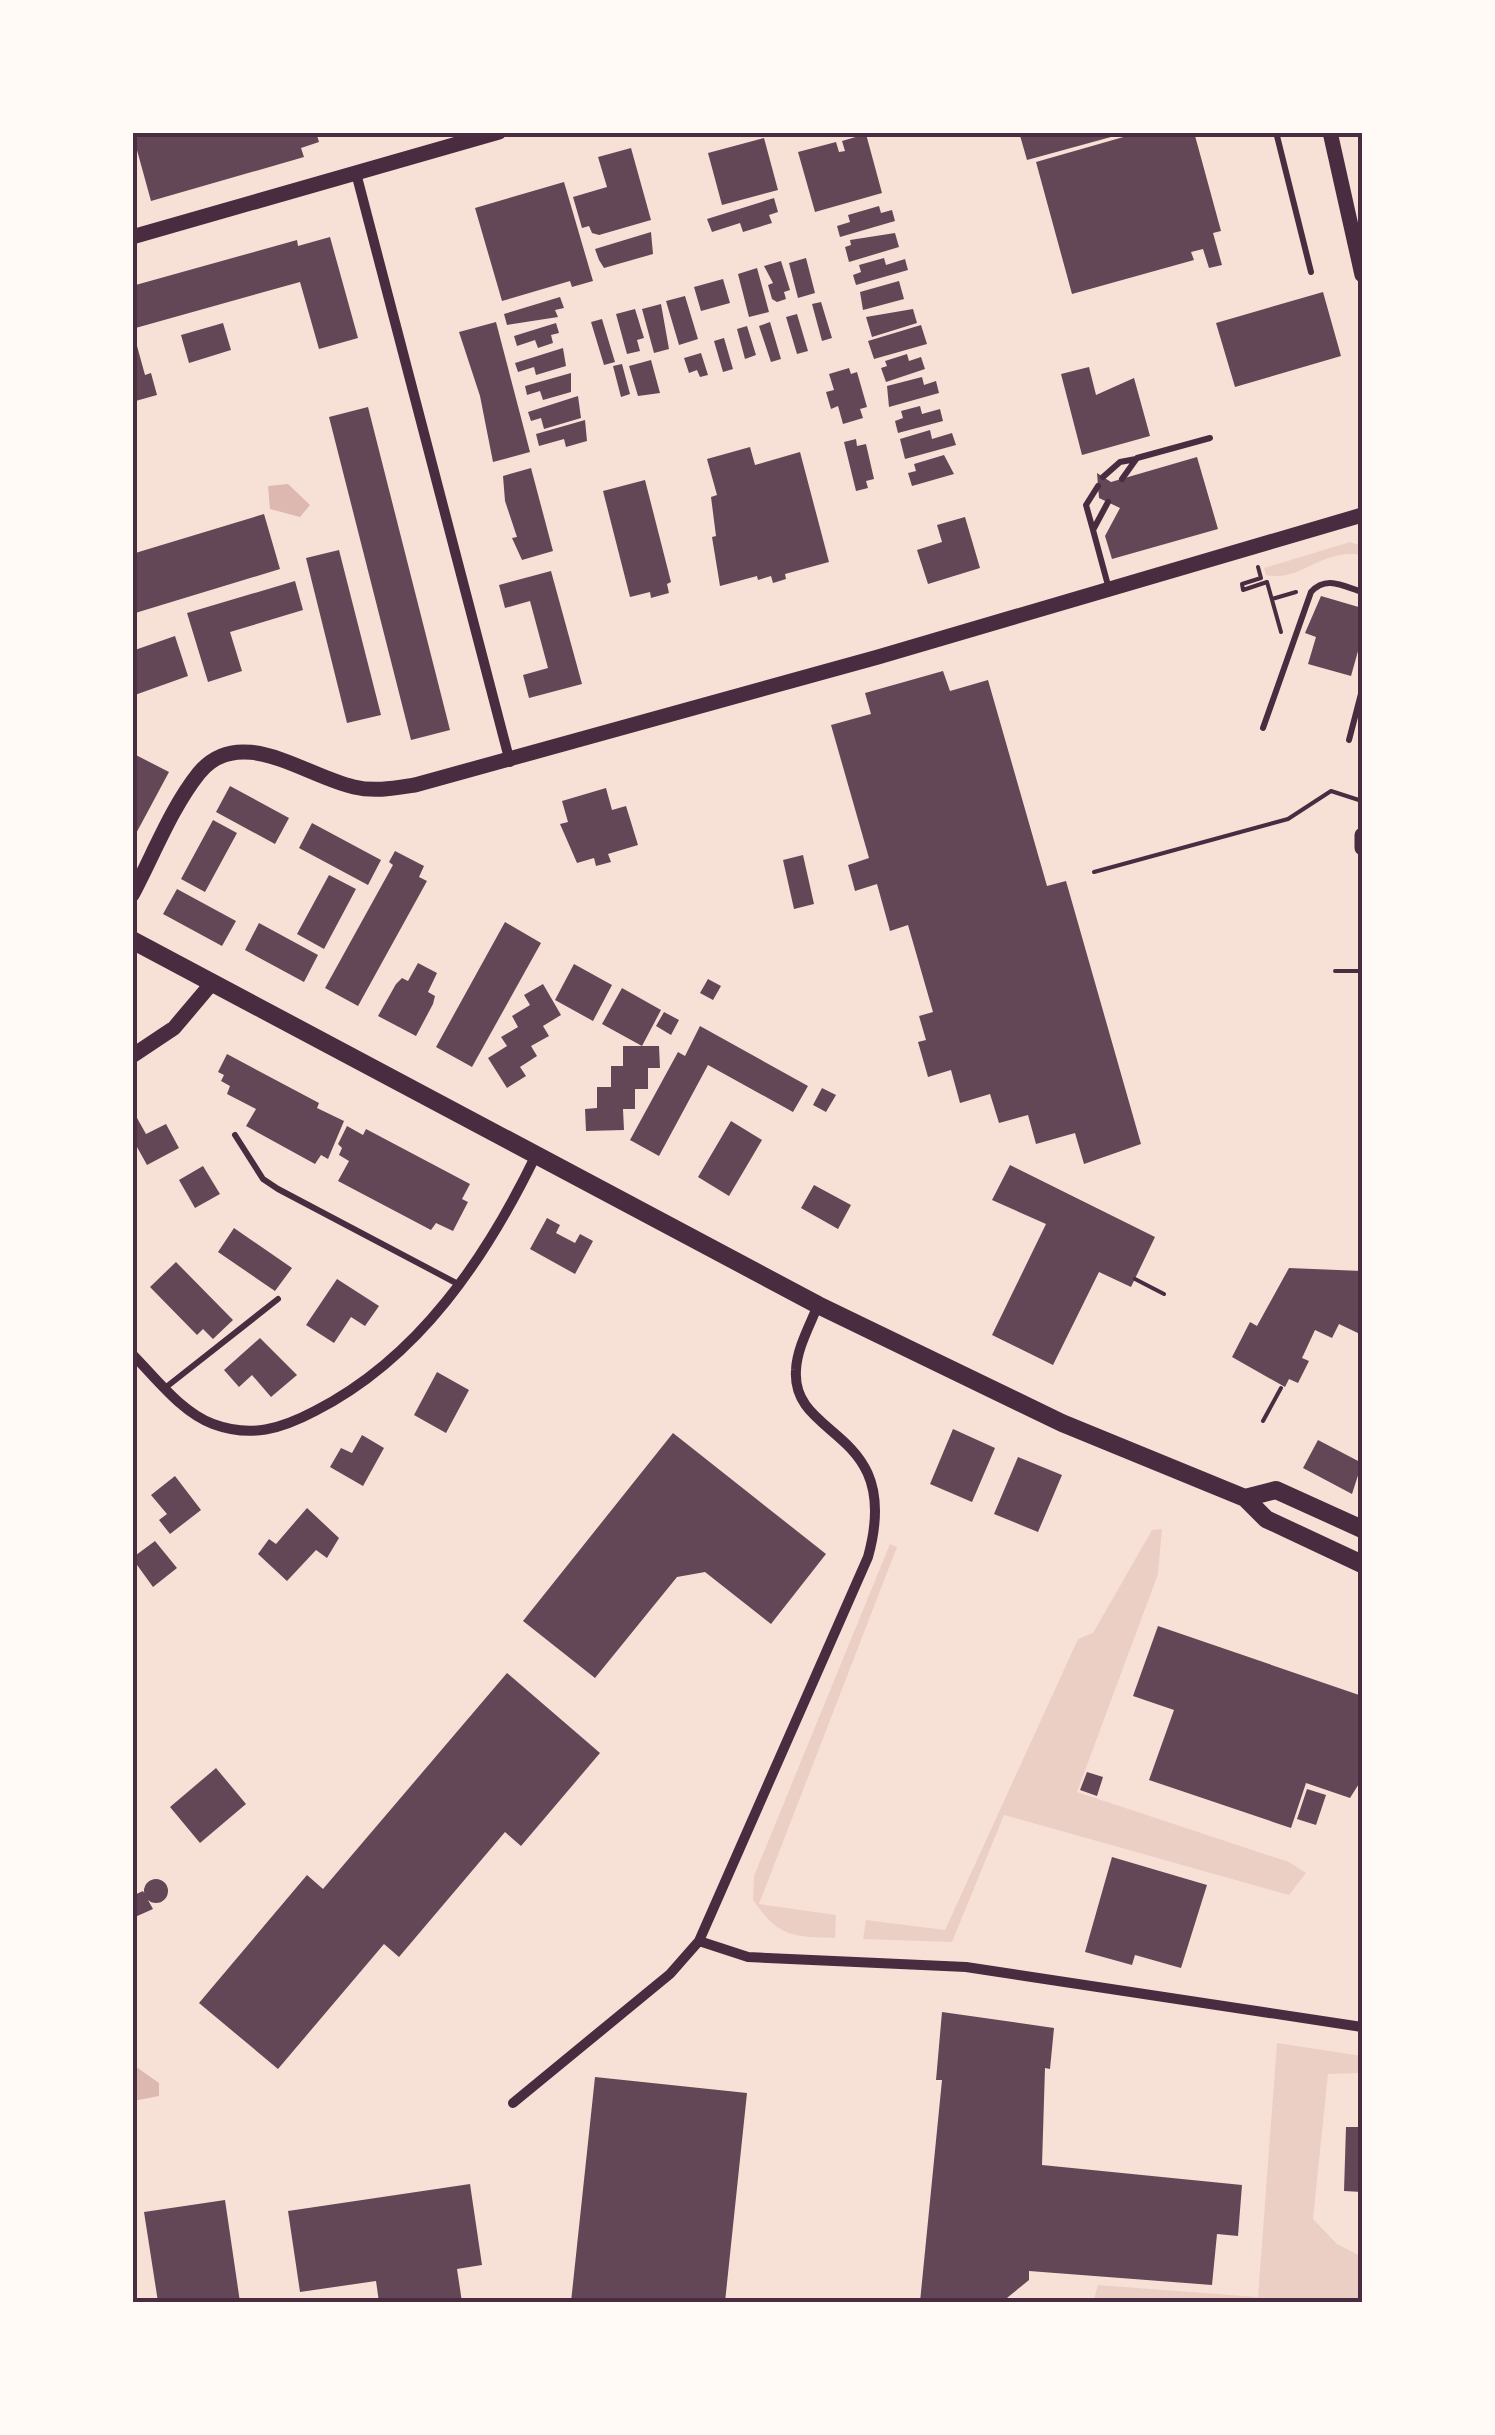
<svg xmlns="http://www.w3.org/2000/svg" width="1495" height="2435" font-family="'Titillium Web',sans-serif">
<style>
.green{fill:#ebcfc5}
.water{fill:#dcb8b0}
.building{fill:#644757}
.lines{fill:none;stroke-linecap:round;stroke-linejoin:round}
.path{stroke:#4a2c40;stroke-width:4}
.service{stroke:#4a2c40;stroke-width:6}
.minor{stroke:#4a2c40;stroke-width:10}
.tertiary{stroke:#4a2c40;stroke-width:15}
.secondary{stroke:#4a2c40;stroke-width:18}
.neatline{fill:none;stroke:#4a2c40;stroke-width:4}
</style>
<rect width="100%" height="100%" fill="#f7e1d7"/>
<path class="green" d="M1350,542l12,4v9c-41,-7 -62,28 -96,20l-2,-7z
M1162,1529l-4,45 -81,218 212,70 17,11 -17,22 -285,-80 -52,127 -89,-3 3,-19 79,10 133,-291 15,-6 59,-103z
M890,1544l7,3 -138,357 77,11 -1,23c-44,-2 -55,0 -82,-38l1,-24z
M1277,2043l85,13v17l-34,1 -15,145 24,25 25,13v45h-269l5,-17 160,12z"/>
<path class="water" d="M288,484l22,21 -10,12 -30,-8 -2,-23z
M132,2064l27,19v13l-26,5z"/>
<path class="building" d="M132,132h184l3,10 -18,6 3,9 -153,44z
M1019,132h103v2l-95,26z
M1141,132h53l27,99 -8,2 9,32 -13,3 -6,-19 -12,3 3,8 -122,34 -36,-132z
M866,134l16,59 -67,19 -17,-60 38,-10 3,10 6,-1 -3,-10z
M764,138l14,52 -56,15 -14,-52z
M631,148l20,72 -52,15 -7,-2 -3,-7 -7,2 -9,-31 34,-10 -9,-30z
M564,182l29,99 -21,6 -2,-6 -68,20 -27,-93z
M774,198l4,14 -9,3 3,8 -29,9 -3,-9 -28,9 -5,-13z
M879,206l2,7 11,-3 3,11 -55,16 -3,-11 13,-4 -2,-7z
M651,232l2,22 -49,14 -5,-8 -4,-11z
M895,233l4,14 -50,15 -4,-15 6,-2 -1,-5z
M330,237l28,101 -39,11 -19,-67 -168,47v-43l165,-46 1,6z
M806,258l9,35 -17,5 -9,-35z
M884,258l2,7 19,-6 3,11 -52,15 -3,-10 8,-3 -2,-7z
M781,261l9,29 -6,2 2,7 -9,3 -5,-3 -4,-14 5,-2 -9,-17z
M757,268l12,44 -20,5 -11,-43z
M723,279l7,24 -29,8 -7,-24z
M899,281l5,18 -41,11 -3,-18z
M1323,292l18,64 -106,31 -19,-64z
M685,296l13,43 -19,6 -13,-44z
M560,297l4,11 -9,2 3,7 -51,8 -3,-11z
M821,302l11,36 -10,3 -10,-37z
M661,304l8,45 -15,4 -12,-44z
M635,309l9,29 -7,2 3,11 -13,3 -11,-40z
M913,309l4,14 -45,14 -6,-20z
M797,314l11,37 -11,3 -11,-37z
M602,319l13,43 -11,3 -13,-43z
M496,322l34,130 -37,10 -13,-66 -21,-64z
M770,322l11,37 -10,3 -12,-36z
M223,323l8,27 -42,13 -8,-28z
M556,323l3,10 -8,2 2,8 -15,5 -3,-8 -18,6 -3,-10z
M921,325l6,19 -53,15 -6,-18z
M747,326l9,29 -11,4 -8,-30z
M134,335l11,40 6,-2 6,22 -25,7z
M724,338l9,31 -10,3 -9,-31z
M563,348l3,18 -30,9 -2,-8 -16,5 -3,-9z
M701,353l7,22 -8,2 -3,-7 -8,3 -5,-15z
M907,354l2,7 12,-4 4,12 -39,13 -5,-14 6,-2 -2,-5z
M651,360l9,33 -22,3 -9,-30z
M622,364l8,30 -9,3 -8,-31z
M1089,367l7,28 38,-17 16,58 -68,19 -21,-81z
M849,368l2,6 6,-2 10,35 -7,2 3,9 -20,6 -5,-18 -7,3 -5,-17 8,-2 -5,-16z
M571,373v19l-28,8 -3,-9 -13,4 -2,-9z
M922,377l2,8 12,-4 3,12 -50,14 -2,-21z
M578,396l3,22 -37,11 -3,-11 -10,3 -3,-9z
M920,406l2,8 18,-5 3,12 -45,12 -3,-12 8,-3 -2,-7z
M368,407l82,323 -39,10 -82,-323z
M585,420l2,21 -21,6 -2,-8 -25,7 -3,-12z
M930,430l2,9 20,-6 4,12 -51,14 -5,-20z
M856,439l1,7 9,-2 8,35 -8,2 2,7 -12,3 -12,-49z
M750,447l5,18 45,-13 29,110 -44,12 1,5 -13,4 -2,-7 -13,4 -1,-4 -37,10 -8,-49 4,-1 -5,-39 6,-2 -10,-36z
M944,455l10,19 -42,12 -4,-13 8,-2 -2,-7z
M1197,457l21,72 -106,30 -7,-23 15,-28 -21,-10 -2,-25 14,9z
M531,468l22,83 -31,9 -10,-22 5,-1 -12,-36 -2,-25z
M645,480l26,102 -4,2 2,9 -18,5 -1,-6 -20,5 -27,-106z
M264,514l16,55 -148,45v-60z
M965,517l15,51 -52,16 -11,-34 25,-8 -5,-17z
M339,550l42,165 -34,8 -41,-165z
M551,571l31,113 -53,14 -6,-23 25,-7 -18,-67 -25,7 -6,-23z
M295,581l8,29 -73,22 12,39 -34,11 -21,-69z
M1321,596l41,12v29l-11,39 -43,-12 8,-27 -11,-4z
M175,636l13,40 -56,20v-45z
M943,671l7,20 38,-11 59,206 19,-5 75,263 -57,20 -9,-31 -39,11 -8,-29 -29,8 -9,-29 -30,9 -9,-33 -23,7 -10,-35 8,-2 -7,-24 14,-4 -25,-87 -18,6 -13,-47 -22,7 -7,-26 21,-7 -38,-133 40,-11 -6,-21z
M132,753l37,19 -37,69z
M230,786l59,32 -14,26 -59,-32z
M606,788l6,22 14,-4 12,39 -30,9 3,8 -15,4 -2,-8 -17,5 -17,-39 8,-2 -6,-21z
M213,820l24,13 -32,59 -24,-13z
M312,823l69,37 -13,25 -69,-37z
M395,851l29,15 -5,11 8,4 -69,125 -33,-18 68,-123 -4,-3z
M803,855l11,49 -20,5 -11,-49z
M329,875l27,14 -32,60 -27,-15z
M177,889l59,32 -14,25 -59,-32z
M505,922l36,21 -69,124 -36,-20z
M259,923l59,32 -14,27 -59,-32z
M418,963l19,10 -9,19 7,4 -2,8 -17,32 -38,-20 18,-32 6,-6 6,3z
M574,964l38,21 -19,36 -38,-21z
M708,979l13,7 -8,14 -13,-7z
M543,984l18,31 -18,11 6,10 -18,10 6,10 -17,11 6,9 -19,12 -19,-30 19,-12 -6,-9 17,-10 -6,-11 18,-11 -6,-10z
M622,988l39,22 -19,36 -40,-22z
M664,1012l15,8 -8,15 -15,-9z
M700,1026l108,60 -15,26 -85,-47 -49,91 -29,-16 48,-88 7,4z
M623,1046h36l1,22h-12v21h-13v20h-12l1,21 -38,1 -1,-22 12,-1v-21h14v-21h12z
M227,1054l92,49 -2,5 27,13 -16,38 -7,-4 -6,9 -69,-38 10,-17 -29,-15 3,-8 -9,-5 3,-6 -6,-3z
M822,1088l14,7 -10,17 -13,-7z
M132,1109l14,25 20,-10 13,24 -32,17 -10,-18 -5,2z
M731,1121l31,19 -33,56 -31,-19z
M347,1126l16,9 3,-6 104,55 -8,15 6,3 -15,29 -17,-8 -5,7 -93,-49 11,-20 -10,-6 3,-7 -4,-4z
M1010,1165l145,72 -24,50 -32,-15 -46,93 -61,-30 54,-111 -54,-24z
M203,1166l17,28 -25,14 -16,-28z
M814,1185l37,20 -13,24 -37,-21z
M547,1218l13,7 -4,8 19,10 5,-9 13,7 -18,33 -45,-25z
M234,1228l58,40 -17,23 -57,-39z
M176,1262l57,58 -20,19 -10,-10 -6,6 -47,-48z
M1289,1268l73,3v64l-23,-11 -7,14 -17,-8 -13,28 7,3 -11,22 -9,-4 -4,8 -53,-30 18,-35 7,4z
M337,1279l42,27 -14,20 -14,-9 -17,26 -28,-18z
M260,1338l37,37 -26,22 -19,-22 -13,12 -15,-17z
M437,1372l32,18 -23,43 -32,-18z
M953,1429l42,19 -23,54 -42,-18z
M673,1433l153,121 -55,70 -66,-52 -28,5 -82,101 -72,-57z
M362,1435l22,13 -21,38 -33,-19 11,-19 11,5z
M1318,1440l44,23 -10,31 -49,-26z
M1018,1457l44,18 -24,57 -44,-18z
M175,1476l26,34 -31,24 -11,-14 8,-6 -16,-19z
M307,1508l32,30 -12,20 -11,-8 -29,31 -29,-27 11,-15 7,5z
M155,1541l22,27 -24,19 -21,-29z
M1158,1626l204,70v83l-12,19 -44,-15 -15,45 -142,-48 25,-70 -41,-14z
M507,1673l93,80 -79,93 -16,-14 -106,125 -15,-13 -106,125 -79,-66 108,-128 16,14z
M216,1768l30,36 -46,39 -30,-36z
M1087,1772l16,5 -6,19 -17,-6z
M1307,1789l19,6 -10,30 -19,-6z
M1112,1857l95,28 -26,83 -46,-13 -3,10 -47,-13z
M144 1891a12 12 0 1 1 24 0a12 12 0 1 1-24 0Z
M143,1891l10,18 -18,8 -3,-21z
M942,2012l112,16 -4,41 -5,-1 -3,97 200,20 -4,51 -21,-2 -5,51 -183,-14v9l-27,22h-82l22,-222h-6z
M595,2077l152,16 -22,209h-154z
M1346,2127h16v65l-18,-1z
M470,2184l12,81 -25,4 5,33h-83l-3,-21 -76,11 -12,-81z
M225,2200l15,102h-82l-14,-90z"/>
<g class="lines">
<path class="path" d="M1258,567l3,11 -19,6 1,6 24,-8 14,50
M1272,599l24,-7
M1094,872l194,-53 43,-28 31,10
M1335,971h27
M1135,1279l29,15
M1263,1421l18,-33"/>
<path class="service" d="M1276,132l35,140
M1103,477l17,-15 16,-3
M1122,479l15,-21 73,-20
M1108,502l-15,28 16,59
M1093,530l-7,-25 12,-19
M1263,728l48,-136c15,-17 32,-6 51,0
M1349,740l13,-50
M235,1135l28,44 15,10 180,95
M165,1388l113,-89"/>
<path class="minor" d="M356,173l154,589
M132,1354c24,24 49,58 81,70 38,14 68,5 102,-13 104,-53 171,-153 221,-256
M699,1941l49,16 218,10 396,60
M513,2103l157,-129 29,-33 169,-384c36,-130 -77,-116 -72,-187 1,-22 14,-45 22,-65"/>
<path class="tertiary" d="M1330,132l32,143
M132,237l367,-105
M1362,835v13
M132,895c21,-39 39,-87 67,-122 41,-50 106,3 155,14 21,5 41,1 61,-2l463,-128 484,-142
M132,1056l42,-28 38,-45"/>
<path class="secondary" d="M132,940l686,365 244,118 183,75 21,21 96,45
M1245,1498l31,-8 86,39"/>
</g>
<rect width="1495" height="2435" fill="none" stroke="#fffaf5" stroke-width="270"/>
<rect x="135" y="135" width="1225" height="2165" class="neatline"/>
</svg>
